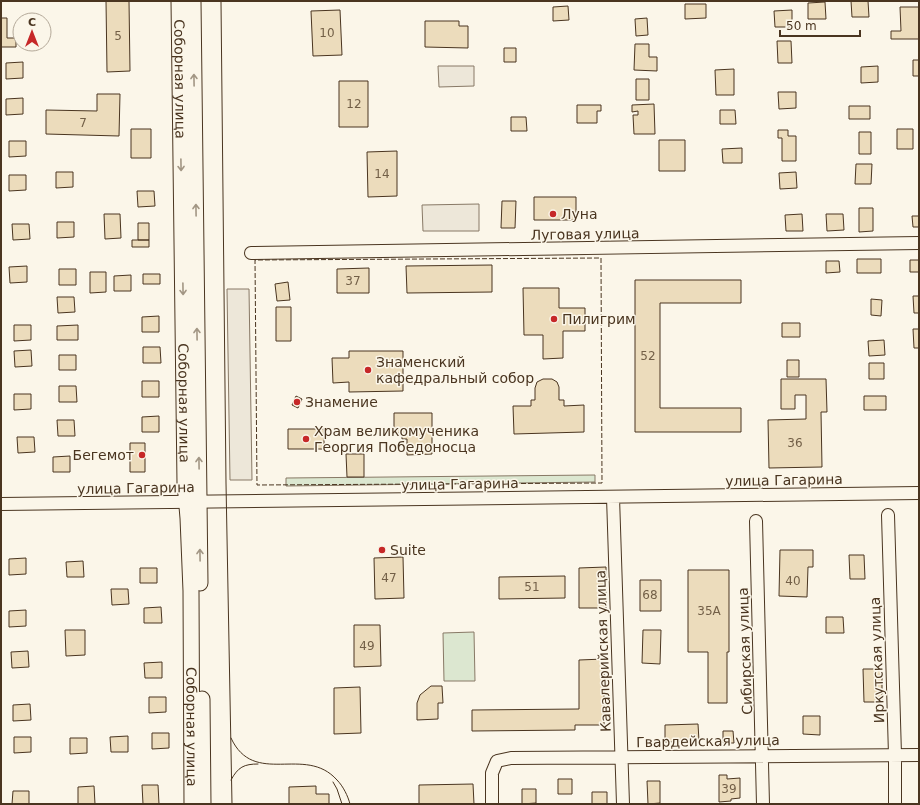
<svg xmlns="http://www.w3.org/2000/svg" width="920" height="805" font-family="'DejaVu Sans',sans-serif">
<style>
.green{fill:#dce7d0;stroke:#887966}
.parking{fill:#ede7d9;stroke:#887966}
.building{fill:#ecdcbc;stroke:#4a3520}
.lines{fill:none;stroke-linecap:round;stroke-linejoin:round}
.minor-casing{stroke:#4a3520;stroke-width:14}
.major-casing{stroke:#4a3520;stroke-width:17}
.minor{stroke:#fbf6e9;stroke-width:12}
.major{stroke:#fbf6e9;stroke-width:15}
.tram{stroke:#4a3520;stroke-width:1}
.fence{stroke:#4a3520;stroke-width:1;stroke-dasharray:5 2;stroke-linecap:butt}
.oneway{stroke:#a29684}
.poi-dot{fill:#c62828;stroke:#fbf6e9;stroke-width:1.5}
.labels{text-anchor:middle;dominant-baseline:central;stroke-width:3;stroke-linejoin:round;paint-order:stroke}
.number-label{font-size:12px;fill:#725f47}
.street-label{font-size:14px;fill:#4a3520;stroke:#fbf6e9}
.poi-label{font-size:14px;fill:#4a3520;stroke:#fbf6e9;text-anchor:start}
</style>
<rect width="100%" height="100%" fill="#fbf6e9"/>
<path class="green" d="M595,475v7l-309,4v-8z
M474,632l1,49h-31l-1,-48z"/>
<path class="parking" d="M438,66h36v20l-35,1z
M479,204v27h-56l-1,-26z
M227,289h22l3,191h-22z"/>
<path class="building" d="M106,1h23l1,70 -23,1z
M851,1h17l1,16h-17z
M825,2l1,17h-18v-16z
M685,4h21v14l-21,1z
M568,6l1,14 -16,1v-14z
M900,7h19v32h-28v-8h10z
M340,10l2,45 -29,1 -2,-45z
M792,10v17h-17l-1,-16z
M1,18h6v20h9v9h-15z
M647,18l1,17 -12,1 -1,-17z
M425,21h34v5h9v22l-43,-1z
M777,41h14l1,22h-14z
M635,44h14v13h8v14l-23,-1z
M504,48h12v14h-12z
M913,60h6v16h-6z
M23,62v16l-17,1v-16z
M878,66v16l-17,1v-16z
M734,69v26h-18l-1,-25z
M636,79h13v21h-13z
M339,81h29v46h-29z
M778,92h18v16l-17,1z
M97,94h23l-1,42 -73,-2v-24l51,1z
M23,98v16l-17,1v-16z
M654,104l1,30h-21l-1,-19h5v-4l-6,1v-7z
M577,105h24v6h-4v12h-20z
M849,106h21v13h-21z
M720,110h15l1,14h-16z
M511,117h15l1,14h-16z
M131,129h20v29h-20z
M897,129h16v20h-16z
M778,130h10v6h8v25h-14v-23h-4z
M859,132h12v22h-12z
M659,140h26v31h-26z
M9,141h17v15l-17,1z
M742,148v15h-19l-1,-14z
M397,151v45l-29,1 -1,-45z
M856,164h16l-1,20h-16z
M56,172h17v15l-17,1z
M796,172l1,16 -17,1 -1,-16z
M9,175h17v15l-17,1z
M137,191h17l1,15 -17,1z
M534,197h42v23h-42z
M502,201h14l-1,27h-14z
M859,208h14v23l-14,1z
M104,214h16l1,24 -16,1z
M802,214l1,17h-17l-1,-16z
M826,214h17l1,16 -17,1z
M912,216h7v11h-6z
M57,222h17v15l-17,1z
M138,223h11v17h-11z
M12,224h17l1,15 -17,1z
M132,240h17v7h-17z
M857,259h24v14h-24z
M910,260h9v12h-9z
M826,261h13l1,11 -14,1z
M492,265v27l-85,1 -1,-27z
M27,266v16l-17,1 -1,-16z
M369,268v25h-32v-24z
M59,269h17v16h-17z
M90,272h16v20l-16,1z
M143,274h17v10h-17z
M131,275v16h-17v-15z
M635,280h106v23h-81v105h81v24h-106z
M288,282l2,18 -13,1 -2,-17z
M523,288h36v20h26v23h-22v27l-20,1v-24h-19z
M913,296h6v17h-5z
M57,297h17l1,15 -17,1z
M871,299l11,1 -1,16 -10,-1z
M276,307h15v34h-15z
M159,316v16h-17v-15z
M782,323h18v14h-18z
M14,325h17v15l-17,1z
M78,325v15h-21v-14z
M913,329h6v19h-5z
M884,340l1,15 -16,1 -1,-15z
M143,347h17l1,16h-18z
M31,350l1,16 -17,1 -1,-16z
M349,351h54v40l-54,1v-10l-16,1 -1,-25h17z
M59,355h17v15h-17z
M787,360h12v17h-12z
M869,363h15v16h-15z
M543,379h9l5,3 2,5v13h5v6l20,-1v27l-70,2 -1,-28h18v-6h4v-12l2,-6z
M781,379h45l1,33h-6l1,55 -53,1 -1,-48 38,-1v-24h-11v14h-14z
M142,381h17v16h-17z
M59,386h17l1,16h-18z
M14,394h17v15l-17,1z
M296,396l6,3 -4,9 -6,-3z
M864,396h22v14h-22z
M394,413h38v41l-25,1v-16h-5v-6h-8z
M159,416v16h-17v-15z
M57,420h17l1,16h-17z
M288,429h36v20h-36z
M17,437h17l1,15 -17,1z
M130,443h15v29h-15z
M346,454h18v23h-17z
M70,456v16h-17v-15z
M780,550h33v17h-5l-1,30 -28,-1z
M849,555h15l1,24h-15z
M403,557l1,41 -29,1 -1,-41z
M26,558v16l-17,1v-16z
M83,561l1,16h-17l-1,-15z
M606,567v41h-27v-40z
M140,568h17v15h-17z
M688,570h41v82h-2v51h-19v-51h-20z
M565,576v22l-66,1v-22z
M640,580h21v31h-21z
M111,589h17l1,15 -17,1z
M161,607l1,16h-18v-15z
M26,610v16l-17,1v-16z
M826,617h17l1,16h-18z
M354,625h26l1,41 -27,1z
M65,630h20v25l-19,1z
M643,630h18l-1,34 -18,-1z
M28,651l1,16 -17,1 -1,-16z
M604,659v66h-29v5l-103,1v-21l107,-1v-49z
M162,662v16h-17l-1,-15z
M863,669h19v33h-18z
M431,686h11l1,17h-5v16l-21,1v-17l3,-8z
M360,687l1,46 -27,1v-46z
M149,697h17v15l-17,1z
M30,704l1,16 -18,1v-16z
M803,716h17v19l-17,-1z
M698,724l1,17 -34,1v-17z
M723,731h10l1,12h-11z
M152,733h17v15l-17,1z
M128,736v16h-17l-1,-15z
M14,737h17v15l-17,1z
M70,738h17v15l-17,1z
M719,775h8v4l13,-1v20l-9,1v2l-12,1z
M558,779h14v15h-14z
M647,781h13v22l-12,1z
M473,784l1,20h-55v-19z
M142,785h16l1,19h-16z
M94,786l1,18h-17v-17z
M316,786v8h13v10h-40v-17z
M522,789h14v14l-14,1z
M13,791h16v13h-17z
M592,792h15v12h-15z"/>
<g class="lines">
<defs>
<path id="minor" d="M251,253l668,-10
M613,497l10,307
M1,504l918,-11
M888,515l7,240v49
M756,521l7,283
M492,804v-31l5,-12 14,-3 408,-3"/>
<g id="major">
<path id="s1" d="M179,1l6,482 3,35 3,73 1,213"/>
<path d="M193,1l7,582"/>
<path d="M202,699l1,105"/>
</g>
</defs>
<use href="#minor" class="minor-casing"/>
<use href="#major" class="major-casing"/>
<use href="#minor" class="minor"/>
<use href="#major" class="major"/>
<path class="tram" d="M221,1l5,482 6,321
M231,738c23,50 74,6 106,42 6,6 11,16 13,24
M231,780c7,-13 13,-16 27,-16
M333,782l4,7 5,15"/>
<path class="fence" d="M601,258l1,225 -345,2 -2,-225z"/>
</g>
<defs><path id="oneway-shaft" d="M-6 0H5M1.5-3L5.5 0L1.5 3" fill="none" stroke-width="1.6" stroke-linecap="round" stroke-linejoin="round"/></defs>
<g class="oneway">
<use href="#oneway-shaft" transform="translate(194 80) rotate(-91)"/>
<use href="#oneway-shaft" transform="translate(181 165) rotate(89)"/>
<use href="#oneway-shaft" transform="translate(196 210) rotate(-91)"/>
<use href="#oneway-shaft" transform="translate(183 289) rotate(89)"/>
<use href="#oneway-shaft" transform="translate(197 334) rotate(-91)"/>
<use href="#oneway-shaft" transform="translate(199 463) rotate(-91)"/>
<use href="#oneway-shaft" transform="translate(200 555) rotate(-91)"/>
</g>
<g class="poi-dot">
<circle cx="553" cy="214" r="4"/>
<circle cx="554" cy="319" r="4"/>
<circle cx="368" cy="370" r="4"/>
<circle cx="297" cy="402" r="4"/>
<circle cx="306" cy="439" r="4"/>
<circle cx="142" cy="455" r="4"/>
<circle cx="382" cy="550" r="4"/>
</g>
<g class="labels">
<g class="number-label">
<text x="327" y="33">10</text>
<text x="118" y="36">5</text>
<text x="354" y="104">12</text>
<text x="83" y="123">7</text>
<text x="382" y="174">14</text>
<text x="353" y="281">37</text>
<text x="648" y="356">52</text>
<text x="795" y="443">36</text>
<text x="389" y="578">47</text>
<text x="793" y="581">40</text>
<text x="532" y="587">51</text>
<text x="650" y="595">68</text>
<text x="709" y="611">35А</text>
<text x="367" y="646">49</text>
<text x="729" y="789">39</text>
</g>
<g class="street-label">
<text stroke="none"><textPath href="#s1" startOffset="78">Соборная улица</textPath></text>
<text transform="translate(585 234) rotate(-1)">Луговая улица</text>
<text stroke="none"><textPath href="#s1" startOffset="402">Соборная улица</textPath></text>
<text transform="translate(784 480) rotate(-1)">улица Гагарина</text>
<text transform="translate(460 484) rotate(-1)">улица Гагарина</text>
<text transform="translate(136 488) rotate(-1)">улица Гагарина</text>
<text transform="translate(603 651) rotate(-92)">Кавалерийская улица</text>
<text transform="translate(745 651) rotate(-92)">Сибирская улица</text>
<text transform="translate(877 660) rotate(-92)">Иркутская улица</text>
<text stroke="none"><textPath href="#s1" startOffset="726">Соборная улица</textPath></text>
<text transform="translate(708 741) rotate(-1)">Гвардейская улица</text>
</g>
<g class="poi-label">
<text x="561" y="214">Луна</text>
<text x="562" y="319">Пилигрим</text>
<text x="376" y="362">Знаменский<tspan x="376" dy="16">кафедральный собор</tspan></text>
<text x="305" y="402">Знамение</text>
<text x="314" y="431">Храм великомученика<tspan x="314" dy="16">Георгия Победоносца</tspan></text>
<text x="134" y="455" text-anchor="end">Бегемот</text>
<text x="390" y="550">Suite</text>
</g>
</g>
<rect width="920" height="805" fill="none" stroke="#4a3520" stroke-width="4"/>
<g transform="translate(32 32)"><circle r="19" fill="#fbf6e9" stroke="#b4a999"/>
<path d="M0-3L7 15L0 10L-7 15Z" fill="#c62828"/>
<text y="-6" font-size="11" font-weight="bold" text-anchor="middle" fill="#4a3520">С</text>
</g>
<path d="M780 30v6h80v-6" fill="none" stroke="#4a3520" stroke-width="2"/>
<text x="786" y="30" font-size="12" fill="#4a3520" stroke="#fbf6e9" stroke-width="3" paint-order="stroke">50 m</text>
</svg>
